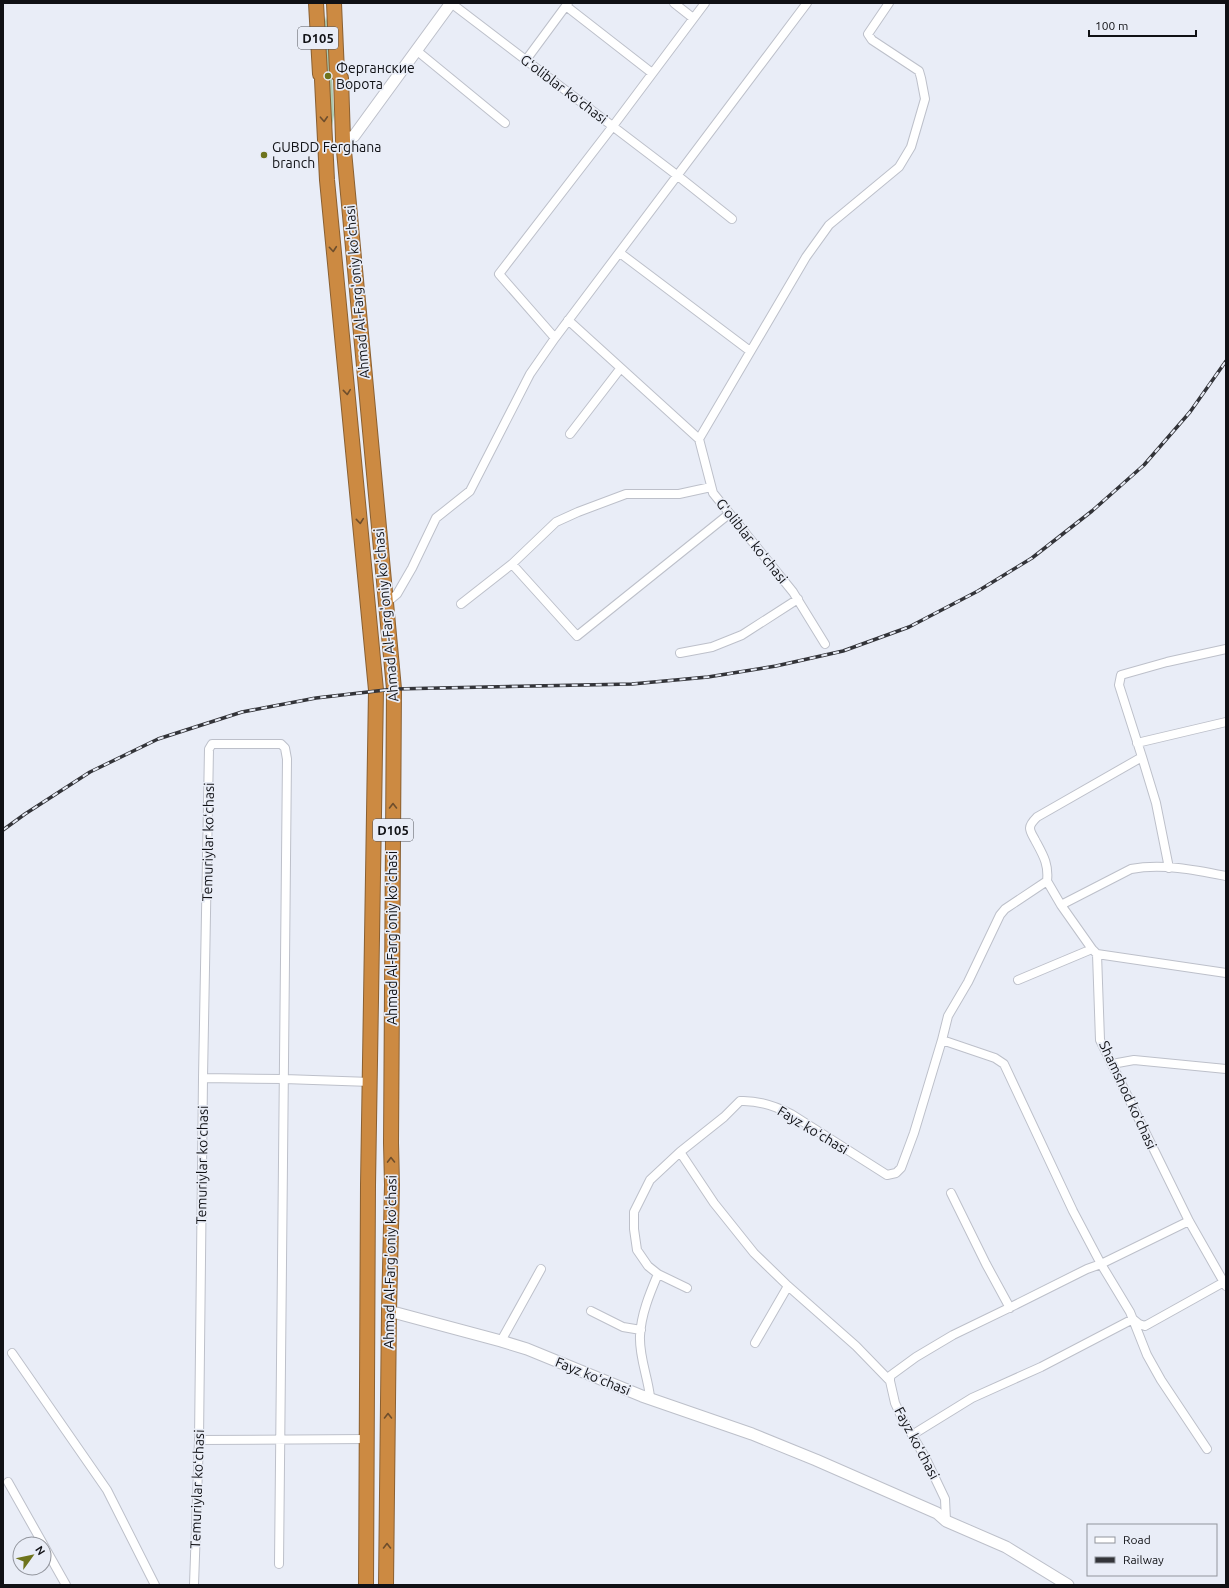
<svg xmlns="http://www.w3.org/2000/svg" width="1229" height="1588" font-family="Ubuntu,sans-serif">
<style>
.grass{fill:#abcab1}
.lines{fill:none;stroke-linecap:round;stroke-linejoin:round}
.street-casing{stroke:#bdc0ca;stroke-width:10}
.secondary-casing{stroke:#bdc0ca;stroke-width:13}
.highway-casing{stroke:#8a6032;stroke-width:16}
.street{stroke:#fff;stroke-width:8}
.secondary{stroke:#fff;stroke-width:11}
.highway{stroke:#cc8a42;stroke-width:14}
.rail-casing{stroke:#333439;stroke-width:3.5}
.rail{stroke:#e9edf7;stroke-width:2;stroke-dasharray:6;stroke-linecap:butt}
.oneway{stroke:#6e4e2c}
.poi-dot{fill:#6e741c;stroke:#e9edf7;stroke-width:1.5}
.labels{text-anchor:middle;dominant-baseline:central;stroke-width:3.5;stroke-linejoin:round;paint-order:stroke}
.shield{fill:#e9edf7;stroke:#515359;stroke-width:1}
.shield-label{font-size:13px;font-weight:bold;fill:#101115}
.poi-label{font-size:14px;fill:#101115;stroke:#e9edf7;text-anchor:start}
.street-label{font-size:14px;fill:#101115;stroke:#e9edf7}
</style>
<rect width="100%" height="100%" fill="#e9edf7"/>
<path class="grass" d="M326,16l4,20 4,79 -3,18 -9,-96z"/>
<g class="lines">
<defs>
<path id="street" d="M451,3l227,173 54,43
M674,3l19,15
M566,6l86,67
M416,50l89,73
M526,60l42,-57
M620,253l130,98
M568,320l131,119 14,54 80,99 32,52
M555,338l-56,-64 114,-148 92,-123
M570,434l50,-65
M699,439l107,-182 23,-32 70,-58 12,-20 14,-48 -4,-21 -2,-7 -47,-31 -4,-6 21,-31
M512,564l65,72 152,-122
M385,604l12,-10 15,-26 24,-50 34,-27 60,-117 25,-36 252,-335
M461,604l51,-40 44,-42 22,-10 48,-18h53l32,-7
M680,653l32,-6 30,-12 56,-36
M1137,743l89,-21
M1142,757l14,46 13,65
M1047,881l14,24 31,44 5,5 3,86 89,181 37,65
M1047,881c2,-17 -4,-26 -12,-41 -2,-4 -5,-8 -5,-12 0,-4 4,-8 7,-11l105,-60 -23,-72 2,-10 46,-13 59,-13
M1061,905l70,-36c31,-6 65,1 95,7
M1097,954l129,19
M1018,980l74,-31
M942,1040l6,-24 20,-34 32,-67 5,-6 42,-28
M1112,1064l22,-4 92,9
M203,1078l81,1 87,3
M951,1193l35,71 24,44
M658,1274l-10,-8 -11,-16 -3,-21v-17l16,-32 30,-28
M591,1311l32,16 18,3
M501,1341l40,-72
M755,1343l33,-57
M12,1353l95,137 48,95
M890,1381v-5l26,-19 37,-22 64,-31 70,-35 14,-5 29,48 17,43 14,25 46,69
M650,1397c-2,-20 -11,-40 -10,-61 1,-22 10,-43 18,-62l29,14
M912,1435l60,-37 69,-31 92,-48 6,5 6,2 79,-44
M199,1440l169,-1
M8,1482l35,62
M946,1521l-1,-22 -20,-42 -24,-41 -6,-13 -5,-22 -34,-35 -68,-60 -34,-33 -40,-50 -34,-51 44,-35 16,-16c18,-1 35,5 51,13l96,61 9,-2 5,-5 13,-35 28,-93 53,18 9,6 69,147 28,53 88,-43
M44,1546l22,39
M194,1585l5,-145 4,-362 6,-329 3,-5h69l4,4 2,11 -8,805"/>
<path id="secondary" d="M343,140l11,-4 97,-133
M389,1311l112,30 26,8 115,47 110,38 64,26 121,53 9,8 60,26 62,38"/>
<path id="highway" d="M316,3l4,71
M334,3l3,70
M341,78l2,62 51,549 -3,454 1,42 -3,126 -3,274
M322,80l5,100 49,510 -8,495 -2,400"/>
</defs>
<use href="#street" class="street-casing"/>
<use href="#secondary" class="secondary-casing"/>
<use href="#highway" class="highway-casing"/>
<use href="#street" class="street"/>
<use href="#secondary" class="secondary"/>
<use href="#highway" class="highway"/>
<defs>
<path id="rail" d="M3,830l22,-16 65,-42 68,-33 84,-27 74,-14 78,-9 238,-5 76,-7 68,-11 67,-15 66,-24 69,-36 54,-33 60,-47 52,-46 46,-53 36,-51"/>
</defs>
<use href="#rail" class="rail-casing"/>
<use href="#rail" class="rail"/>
</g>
<defs><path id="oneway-chevron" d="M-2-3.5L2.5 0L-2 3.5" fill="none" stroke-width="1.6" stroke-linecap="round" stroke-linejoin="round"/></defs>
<g class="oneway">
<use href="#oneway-chevron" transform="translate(324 119) rotate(87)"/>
<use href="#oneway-chevron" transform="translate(333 249) rotate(85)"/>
<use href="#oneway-chevron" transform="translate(347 392) rotate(84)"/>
<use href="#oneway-chevron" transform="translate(360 521) rotate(84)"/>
<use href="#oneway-chevron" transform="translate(393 806) rotate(-90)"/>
<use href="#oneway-chevron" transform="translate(391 1160) rotate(-91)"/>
<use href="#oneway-chevron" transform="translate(388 1416) rotate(-90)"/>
<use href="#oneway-chevron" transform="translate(387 1546) rotate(-90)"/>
</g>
<g class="poi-dot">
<circle cx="328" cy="76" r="4"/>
<circle cx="264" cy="155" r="4"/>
</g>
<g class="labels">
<g class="shield">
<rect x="298" y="27" width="40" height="22" rx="3"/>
<rect x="373" y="819" width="40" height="22" rx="3"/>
</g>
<g class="shield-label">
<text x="318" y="38">D105</text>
<text x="393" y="830">D105</text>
</g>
<g class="poi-label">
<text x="336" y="68">Ферганские<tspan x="336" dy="16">Ворота</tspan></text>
<text x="272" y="147">GUBDD Ferghana<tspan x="272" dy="16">branch</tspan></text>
</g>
<g class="street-label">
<text transform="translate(564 89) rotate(37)">Gʻoliblar koʻchasi</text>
<text transform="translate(357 292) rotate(-95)">Ahmad Al-Farg'oniy ko'chasi</text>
<text transform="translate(752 541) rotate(51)">Gʻoliblar koʻchasi</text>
<text transform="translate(386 615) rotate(-95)">Ahmad Al-Farg'oniy ko'chasi</text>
<text transform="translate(208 842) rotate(-89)">Temuriylar koʻchasi</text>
<text transform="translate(392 938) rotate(-90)">Ahmad Al-Farg'oniy ko'chasi</text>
<text transform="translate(1128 1095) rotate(65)">Shamshod koʻchasi</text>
<text transform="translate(813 1130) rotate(31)">Fayz koʻchasi</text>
<text transform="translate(202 1165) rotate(-89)">Temuriylar koʻchasi</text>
<text transform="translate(390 1262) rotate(-89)">Ahmad Al-Farg'oniy ko'chasi</text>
<text transform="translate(593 1376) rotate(22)">Fayz koʻchasi</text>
<text transform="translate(917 1443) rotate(62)">Fayz koʻchasi</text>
<text transform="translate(197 1489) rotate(-88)">Temuriylar koʻchasi</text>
</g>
</g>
<rect width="1229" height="1588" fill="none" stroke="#101115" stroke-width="8"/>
<rect x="1087" y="1524" width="130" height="52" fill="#e9edf7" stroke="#92959d"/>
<rect x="1095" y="1537" width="20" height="6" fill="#ffffff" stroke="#92959d"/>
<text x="1123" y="1544" font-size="12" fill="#101115">Road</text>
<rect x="1095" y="1557" width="20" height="6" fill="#333439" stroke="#92959d"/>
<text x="1123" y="1564" font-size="12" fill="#101115">Railway</text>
<g transform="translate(32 1556) rotate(57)"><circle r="19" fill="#e9edf7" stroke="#92959d"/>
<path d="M0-3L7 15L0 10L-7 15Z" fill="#6e741c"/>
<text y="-6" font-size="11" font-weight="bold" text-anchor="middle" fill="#101115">N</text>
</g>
<path d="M1089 30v6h107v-6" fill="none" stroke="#101115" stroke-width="2"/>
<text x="1095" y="30" font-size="12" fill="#101115" stroke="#e9edf7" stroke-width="3" paint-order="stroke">100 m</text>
</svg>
